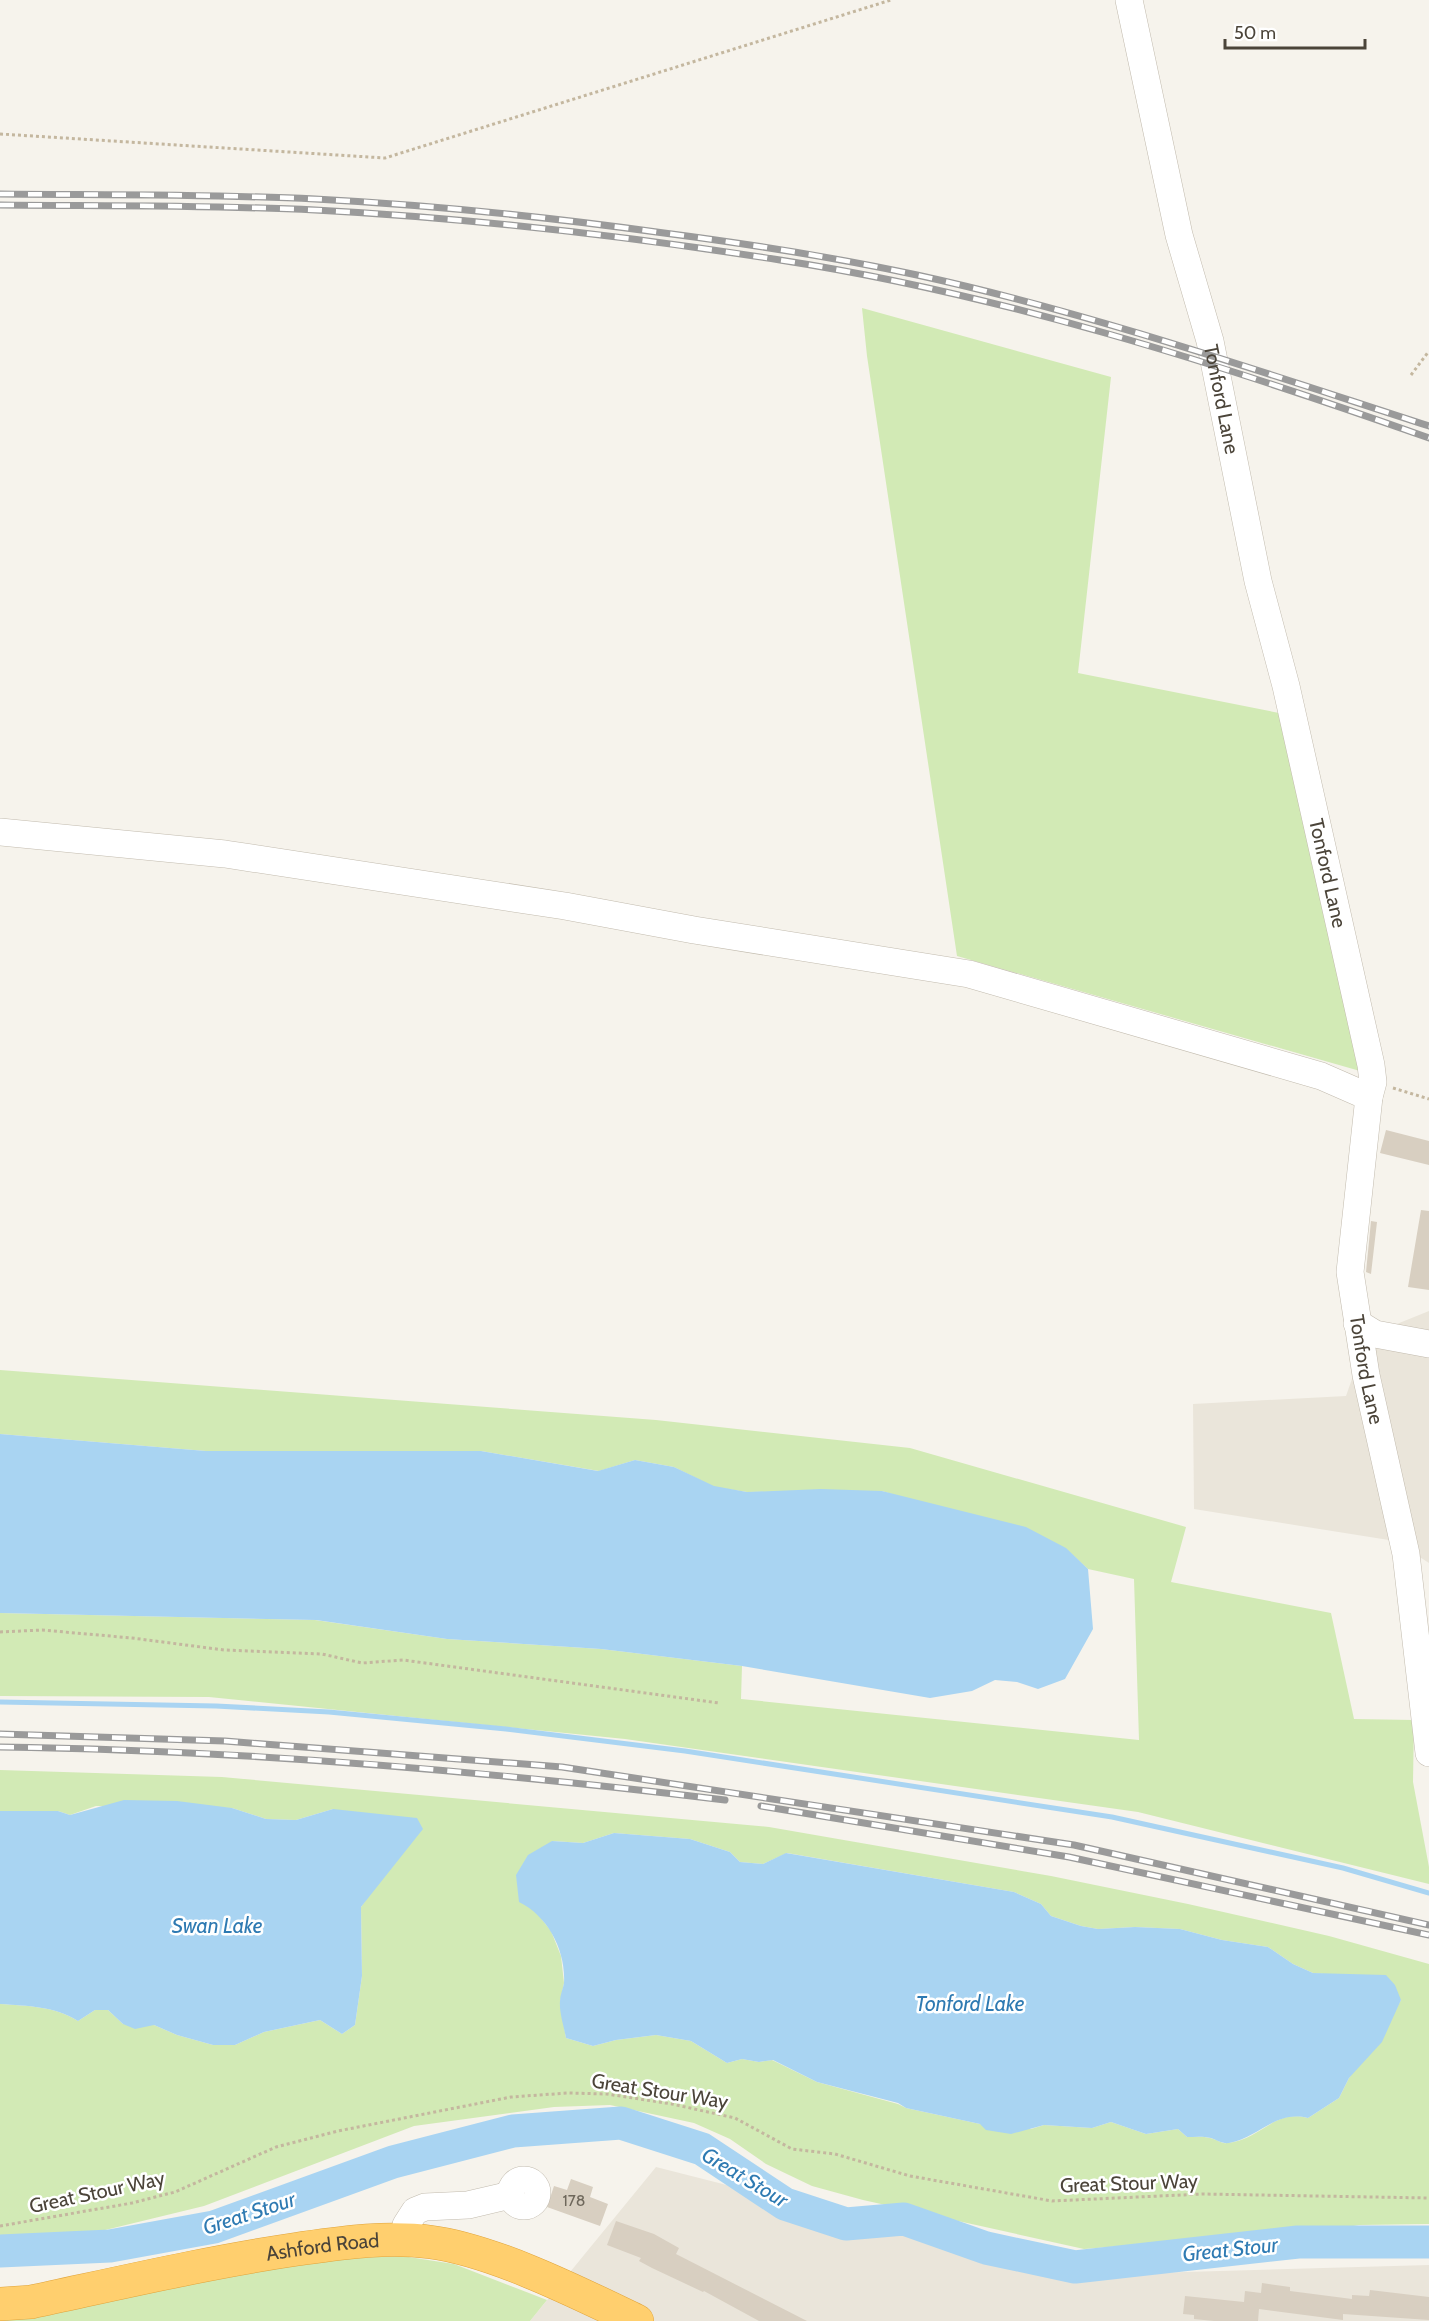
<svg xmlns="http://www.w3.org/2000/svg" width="1429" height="2321" font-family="Cabin,sans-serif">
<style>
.residential{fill:#eae5da}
.green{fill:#d2eab5;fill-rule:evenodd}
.water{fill:#a9d4f2}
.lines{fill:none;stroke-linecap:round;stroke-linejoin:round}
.stream{stroke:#a9d4f2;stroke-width:5}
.river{stroke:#a9d4f2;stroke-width:33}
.building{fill:#d8cfc1}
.minor-casing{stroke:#c2bbae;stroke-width:28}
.highway-casing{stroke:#e0a43c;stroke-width:34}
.path{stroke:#c4b79f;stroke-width:3;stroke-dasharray:3 3;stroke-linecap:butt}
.minor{stroke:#fff;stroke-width:27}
.highway{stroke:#ffcf6e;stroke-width:33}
.rail-casing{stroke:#9a9a9a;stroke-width:7}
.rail{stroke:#fff;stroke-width:4.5;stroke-dasharray:14;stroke-linecap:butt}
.labels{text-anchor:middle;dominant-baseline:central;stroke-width:5;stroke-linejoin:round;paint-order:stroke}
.number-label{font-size:16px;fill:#6e675b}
.street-label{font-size:20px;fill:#4b4439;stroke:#fff}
.water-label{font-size:21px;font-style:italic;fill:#2e7ab2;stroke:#fff}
</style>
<rect width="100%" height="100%" fill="#f6f3ec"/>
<path class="residential" d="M1429,1311v252l-34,-22 -201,-32 -1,-105 153,-8 21,-60z
M656,2167l425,108 348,-10v56h-899z"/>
<path class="green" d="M862,308l249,69 -33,296 201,40 88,360 -410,-117 -90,-600z
M0,1370l656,50 254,28 276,79 -15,55 160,31 23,106 60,1 -1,62 16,85v17l-291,-72 -513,-73 -416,-42 -209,-1v-83l315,7 132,19 154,10 141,17 -1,33 398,41 -5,-161 -46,-10 -23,-21 -183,-57 -135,1 -33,-5 -40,-20 -39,-7 -36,11 -118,-20h-275l-206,-17z
M0,1770l222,7 547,50 282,49 137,28 141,32 100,28v260l-70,1 -49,9 -76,3 -150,12 -221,-49 -51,-14 -46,-22 -36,-25 -36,-16 -84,-18 -56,2 -140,19 -210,80 -107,26 -97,11v-239c28,2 54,2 78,17l17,-11h13l15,14 31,1 23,10 36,10h22l29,-13 56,-12 22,14 13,-9 7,-49 -1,-69 12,-17 -40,-81 -37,11 -30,-1 -34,-11 -136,-2 -26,9 -12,-4h-58zM614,1833l76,6 40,13 10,10 23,2 24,-11 227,39 27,12 10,12 30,10 17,3 37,-2 45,2 42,11 46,7 25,17 20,9 33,3 55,24 -10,19 -42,59 -10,20 -31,20c-35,-9 -47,22 -81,25 -5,1 -11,-4 -17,-5 -7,-2 -16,-1 -23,-1l-9,-8 -32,5 -35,-12 -19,6 -48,-3 -13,4 -51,-5 -74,-16 -8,-4 -81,-22 -45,-22 -13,2 -17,-3 -15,4 -36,-22 -35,-6 -40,5 -23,6 -27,-8 -6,-35 4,-20 -3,-27 -10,-25 -18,-23 19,-67 31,2z
M402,2256l52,8 93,36 -17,21h-530l282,-60z"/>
<path class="water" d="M0,1434l206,17h275l117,20 37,-11 39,7 40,19 33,6 74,-3 61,2 144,36 40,21 22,21 5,60 -28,50 -27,10 -21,-7 -22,-2 -23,11 -42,7 -188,-32 -141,-17 -154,-10 -131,-19 -316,-7z
M124,1800l53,1 55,7 34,11 30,1 37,-11 84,9 6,11 -62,78 1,69 -7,49 -13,9 -22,-14 -56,12 -29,13h-22l-36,-10 -23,-10 -19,4 -12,-5 -15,-14h-13l-17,11c-24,-15 -50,-15 -78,-17v-193h58l12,4z
M614,1833l76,6 40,13 10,10 23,2 23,-11 228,39 27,12 10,12 30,10 17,3 37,-2 45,2 42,11 46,7 25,17 20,9 73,2 9,10 6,15 -19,42 -33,36 -10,20 -31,20c-33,-8 -48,19 -79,25 -7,1 -12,-3 -18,-5 -8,-2 -17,-1 -24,-1l-9,-8 -32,5 -35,-12 -19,6 -48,-3 -33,9 -25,-4 -6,-6 -74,-16 -8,-5 -81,-21 -44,-22 -14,2 -17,-3 -15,4 -36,-22 -35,-6 -40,5 -23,6 -27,-8c-2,-11 -7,-26 -6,-37 0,-6 3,-12 4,-18 2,-32 -16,-67 -45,-81l-3,-27 12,-20 24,-14 31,2z"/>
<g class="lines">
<path class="stream" d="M0,1702l216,4 113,6 177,17 179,22 427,66 231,51 86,25"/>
<path class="river" d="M0,2251l110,-5 104,-19 179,-65 120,-31 108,-8 81,26 83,55 61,20 58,-5 82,29 89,19 223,-25h131"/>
</g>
<path class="building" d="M1386,1130l43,11v24l-49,-12z
M1421,1210l8,1v79l-21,-3z
M1371,1221l6,1 -6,52 -5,-2z
M571,2179l22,8 -3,10 18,7 -8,22 -53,-19 7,-21 13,4z
M616,2221l38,13 25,14 -3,6 131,67h-48l-55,-30 -1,1 -51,-24 -13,-7 2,-3 -34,-13z
M1262,2283l28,4v4l62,8v-4l17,1 1,-6 59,7v23l-86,-6v6l-84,-11 -1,12h-44l-20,-2v-4l-11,-1 2,-18 59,6 1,-11 16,2z"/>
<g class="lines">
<defs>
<g id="minor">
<path id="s1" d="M1129,0l50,235 31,106 48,240 28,105 85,379 2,17 -4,15 -19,175 16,103 40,179 23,199"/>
<path d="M0,832l225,22 340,52 129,24 275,44 352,102 48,21"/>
<path d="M1357,1323l18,11 54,10"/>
<circle cx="524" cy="2193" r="13"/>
<path d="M405,2241l1,-16 9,-14 10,-4 43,-2 43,-10"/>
</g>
<g id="highway">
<path id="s2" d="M0,2304l31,-2c89,-19 178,-40 267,-53 43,-6 89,-13 132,-7 63,8 149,51 207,79"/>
</g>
</defs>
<use href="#minor" class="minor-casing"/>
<use href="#highway" class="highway-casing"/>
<path class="path" d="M0,134l385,24 506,-158
M1411,375l18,-24
M1393,1088l36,11
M0,1632l42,-2 90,8 92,12 98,4 40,9 41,-3 316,43
M0,2226l132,-23 43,-11 101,-45 62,-16 173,-34 57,-4 39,1 65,10 63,14 57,31 43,5 75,22 142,25 151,-7 226,4"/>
<use href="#minor" class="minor"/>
<use href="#highway" class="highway"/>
<defs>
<path id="rail" d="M0,194c105,1 210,0 315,5 117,6 233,18 349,34 85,11 169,24 253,42 174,38 342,96 512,151
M0,205c105,1 210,0 315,5 155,8 311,26 465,50 220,34 440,104 649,178
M0,1734l225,7 337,26 512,78 355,80
M0,1747c243,3 484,24 725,53
M761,1806l308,51 360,78"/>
</defs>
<use href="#rail" class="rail-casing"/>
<use href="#rail" class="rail"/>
</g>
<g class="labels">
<g class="number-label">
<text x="574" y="2200">178</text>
</g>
<g class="street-label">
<text stroke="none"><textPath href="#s1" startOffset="410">Tonford Lane</textPath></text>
<text stroke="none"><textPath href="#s1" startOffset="896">Tonford Lane</textPath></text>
<text stroke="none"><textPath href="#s1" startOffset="1400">Tonford Lane</textPath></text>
<text transform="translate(660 2091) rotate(9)">Great Stour Way</text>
<text transform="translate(1129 2183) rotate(-2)">Great Stour Way</text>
<text transform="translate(97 2192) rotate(-12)">Great Stour Way</text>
<text stroke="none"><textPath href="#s2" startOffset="328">Ashford Road</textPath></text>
</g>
<g class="water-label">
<text x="217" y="1925">Swan Lake</text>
<text x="970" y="2003">Tonford Lake</text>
<text transform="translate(745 2177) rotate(31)">Great Stour</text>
<text transform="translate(249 2213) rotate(-18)">Great Stour</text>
<text transform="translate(1230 2249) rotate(-6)">Great Stour</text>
</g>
</g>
<path d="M1225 39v9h140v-9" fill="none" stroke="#4b4439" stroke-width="3"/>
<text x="1234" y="39" font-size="18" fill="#4b4439" stroke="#ffffff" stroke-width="4.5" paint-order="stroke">50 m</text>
</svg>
